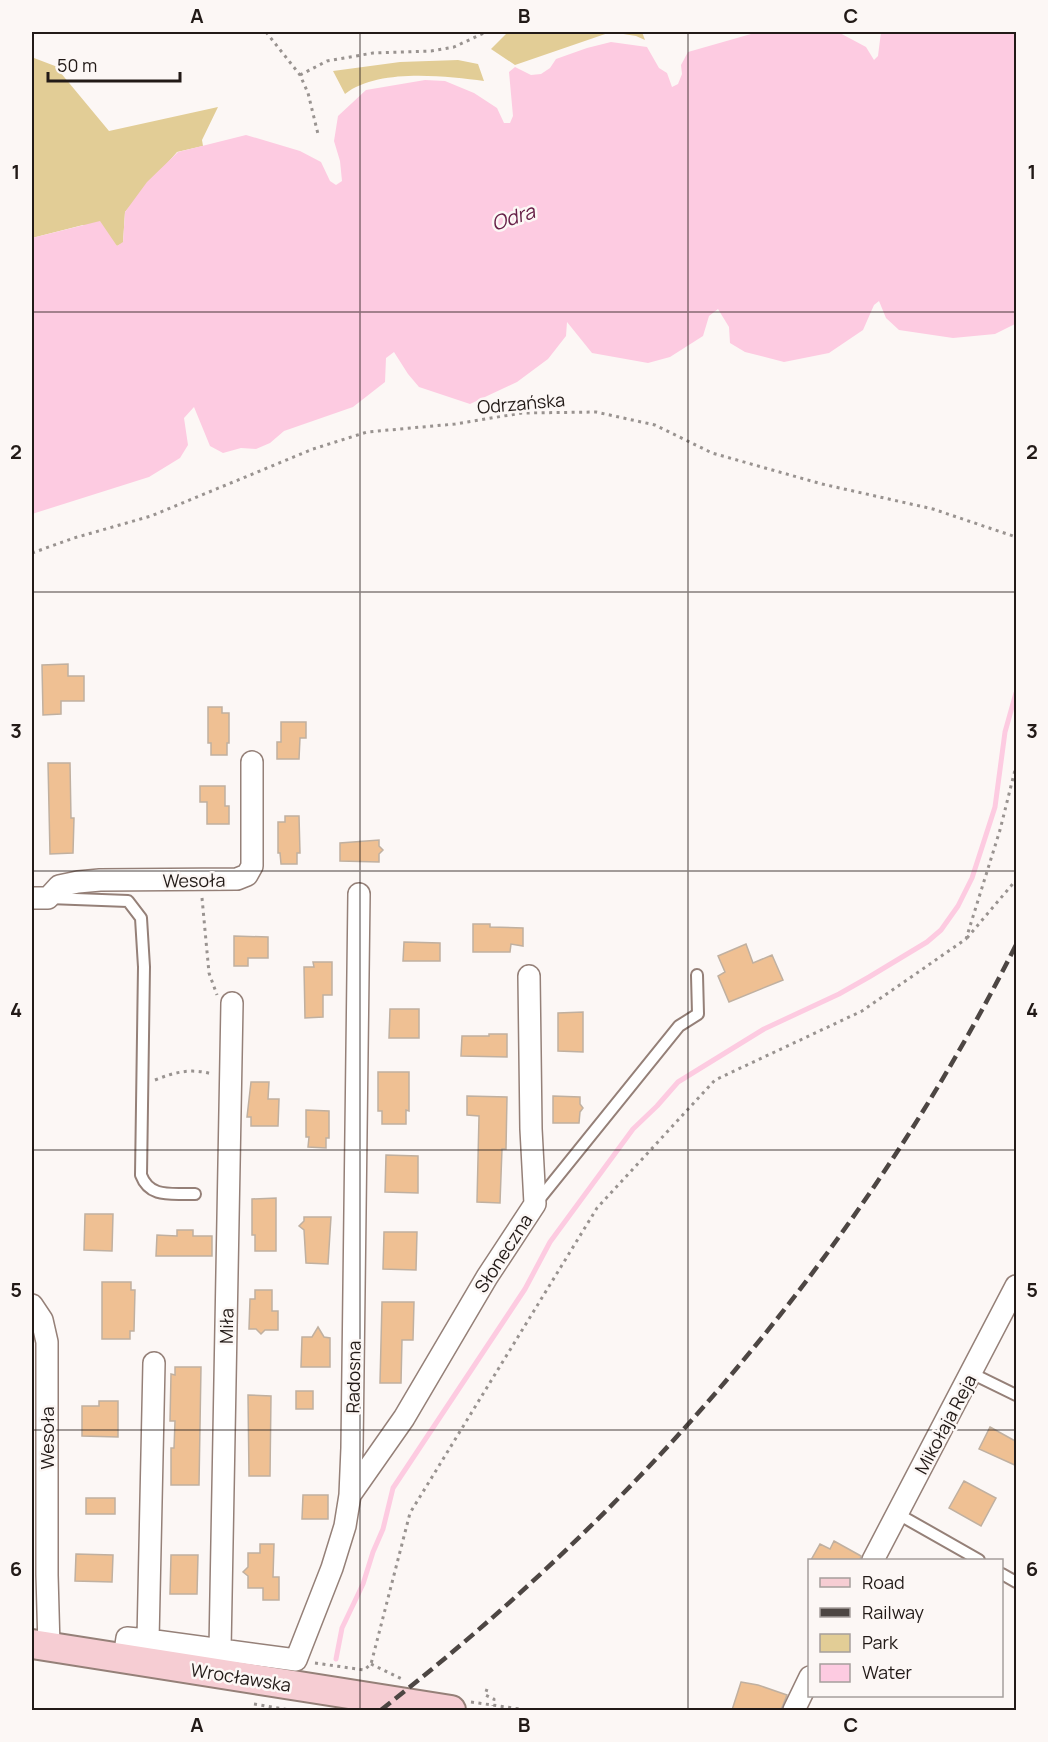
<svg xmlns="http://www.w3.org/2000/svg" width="1048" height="1742" font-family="Manrope,sans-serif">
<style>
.green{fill:#e2cd96}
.water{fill:#fdcbe1}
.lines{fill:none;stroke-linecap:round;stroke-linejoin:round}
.stream{stroke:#fdcbe1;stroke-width:5}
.building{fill:#efc093;stroke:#c0b0a0;stroke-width:1.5}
.lane-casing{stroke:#958078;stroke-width:14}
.street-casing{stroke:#958078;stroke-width:24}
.secondary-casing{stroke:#958078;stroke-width:32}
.path{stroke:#999390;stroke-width:3;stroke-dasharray:3 4.5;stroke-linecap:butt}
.lane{stroke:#fff;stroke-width:10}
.street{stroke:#fff;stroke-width:21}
.secondary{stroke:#f6cdd3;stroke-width:28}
.rail{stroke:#4d4643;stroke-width:4.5;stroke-dasharray:12 6;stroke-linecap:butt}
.grid{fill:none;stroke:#221a17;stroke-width:1.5;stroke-opacity:0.55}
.labels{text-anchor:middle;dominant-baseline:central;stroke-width:5;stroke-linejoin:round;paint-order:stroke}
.street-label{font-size:18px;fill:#221a17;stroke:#fcf7f5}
.water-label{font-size:20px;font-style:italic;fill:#672148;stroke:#fcf7f5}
.neatline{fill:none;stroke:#221a17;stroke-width:2}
.grid-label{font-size:20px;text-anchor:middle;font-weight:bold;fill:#221a17}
</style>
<rect width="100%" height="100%" fill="#fcf7f5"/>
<path class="green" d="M508,32h134l3,8 -9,-4 -25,-4 -96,33 -24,-16z
M34,58l21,8 54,65 109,-24 -16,33 1,6 -26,6 -52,60 -2,31 -6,3 -34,-21 -51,13v-179z
M458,60l20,4 6,17c-39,-5 -106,-13 -139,13l-12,-23 67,-9z"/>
<path class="water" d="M758,32h80l28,15 8,13 4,-4 3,-24 135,1 -1,291 -20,10 -42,4 -54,-8 -13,-12 -7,-17 -5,4 -11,25 -34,23 -45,9 -39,-10 -15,-9 -1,-16 -11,-18 -9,7 -6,20 -33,21 -22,6 -56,-10 -25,-31 -1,14 -18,23 -31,23 -47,22 -51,-17 -11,-13 -14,-22 -8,6 -1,24 -32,25 -69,24 -14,12 -14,6 -15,-1 -18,5 -13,-7 -16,-39 -10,11 4,27 -8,13 -31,19 -117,37v-276l68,-17 17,25 6,-4 2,-30 22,-30 31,-30 68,-17 54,16 21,11 9,19 6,4 6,-4 -2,-20 -6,-20 4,-25 28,-26 59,-10 20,1 29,12 23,15 7,15h6l3,-7 -4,-44 6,-5 16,8 10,-1 9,-6 6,-9 31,-11 24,-6 36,5 12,21 8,5 5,14 6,-3 4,-10 -1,-9 7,-13z"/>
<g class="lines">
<path class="stream" d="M336,1659l6,-31 21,-44 10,-32 10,-23 10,-41 132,-199 25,-47 83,-113 24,-23 21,-24 86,-53 75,-35 30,-17 58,-35 14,-12 17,-24 14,-28 13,-40 10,-31 10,-75 11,-39"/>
</g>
<path class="building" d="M68,664v12h16v25h-23v13l-18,1 -1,-50z
M208,707h14v6h7v30h-2v12h-16v-12h-3z
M281,722h25v16h-6l-1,21h-22v-17h4z
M48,763h22l1,55h3l-1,35 -23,1z
M200,786h25v20h4v18h-22v-22h-7z
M285,816h14l1,37h-3v11h-16l-1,-11h-2v-31h7z
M379,840v6l4,4 -4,4v8l-39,-1v-18z
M473,924h17v3l33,1v18l-12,-2 -1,8h-37z
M234,936l34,1v21h-20v8h-14z
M404,942l36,1v18h-37z
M746,944l7,19 19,-8 11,25 -54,22 -11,-26 7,-4 -7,-16z
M313,962h19v33h-9v22l-18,1 -1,-51h10z
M390,1009h29v29h-30z
M583,1012v40l-25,-1v-38z
M489,1034h18v23l-46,-1 1,-20h27z
M378,1072h31v39l-3,-1v14h-24v-13h-4z
M251,1082h18l-1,17h11l-1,27h-27v-9h-4z
M467,1096l40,1 -1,52h-4l-2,54 -23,-1 2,-86 -12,-1z
M553,1096l27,1v7l3,4 -3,4 -1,11h-26z
M306,1110l23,1v27h-3v10l-18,-1 1,-10h-3z
M386,1155l32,1v37l-33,-1z
M276,1198v53h-21v-16h-3v-36z
M85,1214h28l-1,37 -28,-1z
M304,1217h27l-3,47 -22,-1 -2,-33 -5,-4 5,-5z
M177,1230h16v6h19v20h-56l1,-21 20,1z
M384,1232h33l-1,38 -33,-1z
M102,1282h29v8h4l-1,41h-4v8h-28z
M255,1290h17v21h6v19h-13l-4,4 -5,-5h-7l1,-30h5z
M382,1302h32l-1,38h-11l-1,43h-21z
M318,1327l6,10 6,1v29h-29l1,-30h10z
M175,1367h26l-2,118h-28v-37h3l1,-27h-5l1,-47 4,1z
M296,1391h17v18h-17z
M248,1395l23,1 -1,80h-21z
M99,1401h19v36l-36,-1v-30h17z
M990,1427l27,15v24l-38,-17z
M964,1481l32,17 -15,28 -32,-18z
M303,1495h25v24h-26z
M86,1498h29v16h-29z
M834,1541l27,15 -1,4h-49l9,-16 10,5z
M260,1544h14l-1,33h6v23h-16v-12h-15v-12l-5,-4 5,-5v-14h12z
M76,1554l37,1 -1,27 -37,-1z
M171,1555h27l-1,39h-27z
M741,1682l17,3 29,10 -6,15h-49z"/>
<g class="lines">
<defs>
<path id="lane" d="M49,898l79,3 13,17 3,49 -3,208c9,24 31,18 54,19
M537,1202l142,-176 19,-12 -1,-39
M971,1373l45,22
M898,1514l81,46
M1002,1574l14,8"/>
<path id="street" d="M32,898h16l11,-12 19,-4 22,-2 137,-1 10,-4 5,-9v-104
M32,1305l10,15 5,22v233l2,72
M350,1495l54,-77 83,-141 48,-73 -4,-75 -2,-153
M873,1560l143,-274
M148,1640l6,-277
M220,1650l12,-647
M124,1658l3,-20 21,2 148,20 36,-92 13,-42 5,-31 2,-47 7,-554
M794,1710l16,-33"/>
<path id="secondary" d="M32,1644l419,66"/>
</defs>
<use href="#lane" class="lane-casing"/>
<use href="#street" class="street-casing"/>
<use href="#secondary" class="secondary-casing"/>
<path class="path" d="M266,32l34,43 8,18 10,41
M300,75l27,-14 46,-8 58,-2 23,-4 32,-15
M32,553l42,-15 77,-22 162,-67 54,-17 88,-8 67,-11 74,-1 59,13 57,28 110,31 111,25 83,28
M202,898l7,75 8,22
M967,938l49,-58
M155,1080c20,-8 36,-12 57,-6
M315,1663l49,7 7,-6 39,-151 187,-305 118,-128 147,-69 104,-72 34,-109 16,-64
M371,1664l31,15
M487,1689l-2,6 9,4 -1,7
M471,1702l56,8
M254,1704l36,6"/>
<use href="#lane" class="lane"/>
<use href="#street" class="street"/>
<use href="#secondary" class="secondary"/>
<path class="rail" d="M381,1710c266,-208 483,-463 635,-765"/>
</g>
<path class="grid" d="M360,32v1678M688,32v1678M32,312h984M32,592h984M32,871h984M32,1150h984M32,1430h984"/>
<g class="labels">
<g class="street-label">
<text transform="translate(521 403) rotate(-5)">Odrzańska</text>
<text transform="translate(194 880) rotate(-1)">Wesoła</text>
<text transform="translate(503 1253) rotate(-57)">Słoneczna</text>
<text transform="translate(226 1326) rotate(-89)">Miła</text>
<text transform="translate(353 1377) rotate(-89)">Radosna</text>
<text transform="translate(945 1424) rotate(-62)">Mikołaja Reja</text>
<text transform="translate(47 1438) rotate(-90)">Wesoła</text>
<text transform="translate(241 1677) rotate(9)">Wrocławska</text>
</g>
<g class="water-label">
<text transform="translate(513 217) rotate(-18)">Odra</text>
</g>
</g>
<rect width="1048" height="1742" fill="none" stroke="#fcf7f5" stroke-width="66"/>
<rect x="808" y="1559" width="195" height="138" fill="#fcf7f5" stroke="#a59f9c" stroke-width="1.5"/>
<rect x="820" y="1578" width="30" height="9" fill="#f6cdd3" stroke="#a59f9c" stroke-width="1.5"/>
<text x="862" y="1589" font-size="18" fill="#221a17">Road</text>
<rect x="820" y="1608" width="30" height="9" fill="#4d4643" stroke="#a59f9c" stroke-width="1.5"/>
<text x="862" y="1619" font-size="18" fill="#221a17">Railway</text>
<rect x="820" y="1634" width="30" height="18" fill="#e2cd96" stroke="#a59f9c" stroke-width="1.5"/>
<text x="862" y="1649" font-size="18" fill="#221a17">Park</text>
<rect x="820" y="1664" width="30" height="18" fill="#fdcbe1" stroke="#a59f9c" stroke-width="1.5"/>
<text x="862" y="1679" font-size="18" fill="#221a17">Water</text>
<path d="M48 72v9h132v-9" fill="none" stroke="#221a17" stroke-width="3"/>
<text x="57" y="72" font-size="18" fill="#221a17" stroke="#fcf7f5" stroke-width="4.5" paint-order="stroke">50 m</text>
<rect x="33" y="33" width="982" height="1676" class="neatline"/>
<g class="grid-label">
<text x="197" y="23">A</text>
<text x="524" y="23">B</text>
<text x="851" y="23">C</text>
<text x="16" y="179">1</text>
<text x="1032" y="179">1</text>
<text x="16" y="459">2</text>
<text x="1032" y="459">2</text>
<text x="16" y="738">3</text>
<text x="1032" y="738">3</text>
<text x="16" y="1017">4</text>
<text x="1032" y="1017">4</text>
<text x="16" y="1297">5</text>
<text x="1032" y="1297">5</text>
<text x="16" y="1576">6</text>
<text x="1032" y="1576">6</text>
<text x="197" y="1732">A</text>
<text x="524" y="1732">B</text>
<text x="851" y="1732">C</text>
</g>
</svg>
